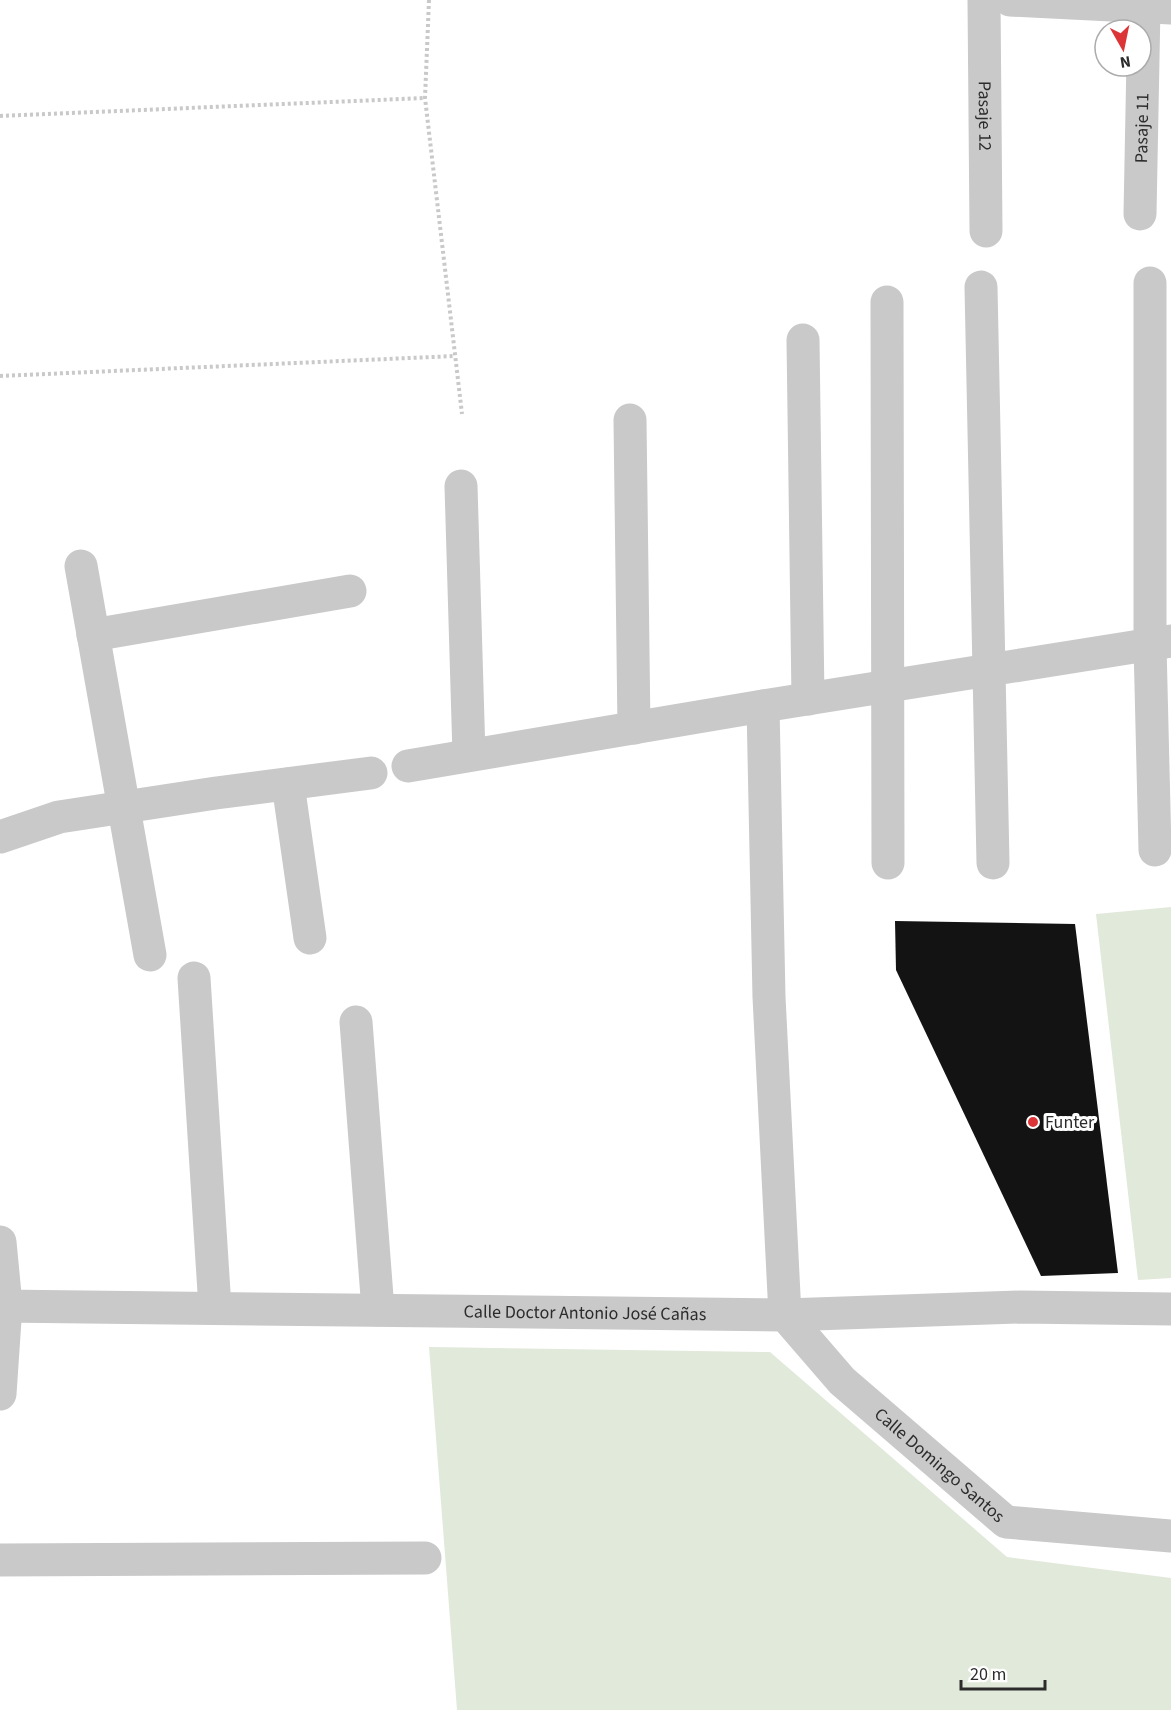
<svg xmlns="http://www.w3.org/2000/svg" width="1171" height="1710" font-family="'Source Sans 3',sans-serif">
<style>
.green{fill:#e1e9da}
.building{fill:#131313}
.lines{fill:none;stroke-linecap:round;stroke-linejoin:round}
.path{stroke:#c9c9c9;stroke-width:4;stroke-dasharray:3 3;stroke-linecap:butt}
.minor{stroke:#c9c9c9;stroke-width:33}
.poi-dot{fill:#db3538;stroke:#fff;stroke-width:2}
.labels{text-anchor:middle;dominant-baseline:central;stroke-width:6;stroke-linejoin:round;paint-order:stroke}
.street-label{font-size:18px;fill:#2c2c2c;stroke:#fff}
.poi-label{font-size:18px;fill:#2c2c2c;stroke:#fff;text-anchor:start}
</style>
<rect width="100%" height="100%" fill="#fff"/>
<path class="green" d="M1171,907v371l-33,2 -42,-366z
M429,1347l341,5 237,205 164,21v132h-714z"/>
<path class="building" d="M895,921l180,3 43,349 -77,3 -145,-306z"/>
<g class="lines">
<path class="path" d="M429,0l-4,98 37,316
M0,116l425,-18
M0,376l455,-20"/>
<g class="minor">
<path id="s1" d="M984,0l2,231"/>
<path d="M1010,0l161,8"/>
<path id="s2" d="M1140,214l4,-207"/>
<path d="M1150,283v362l5,205"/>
<path d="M981,287l12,576"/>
<path d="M887,302l1,561"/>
<path d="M803,340l5,359"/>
<path d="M630,420l4,308"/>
<path d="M461,486l8,269"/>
<path d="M81,566l69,389"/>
<path d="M93,635l257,-44"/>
<path d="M763,706l6,291 16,318"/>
<path d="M408,766l355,-60 408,-65"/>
<path d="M288,784l22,154"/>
<path d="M0,837l59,-20 157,-24 155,-20"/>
<path d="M194,978l21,330"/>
<path d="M356,1022l22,288"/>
<path d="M0,1242l6,63 -6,89"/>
<path id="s3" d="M0,1306l785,9 235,-8 151,2"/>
<path id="s4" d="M785,1315l57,66 164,141 165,14"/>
<path d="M0,1560l425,-2"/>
</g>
</g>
<circle class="poi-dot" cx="1033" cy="1122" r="6"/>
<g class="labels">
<g class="street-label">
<text stroke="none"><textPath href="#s1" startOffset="116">Pasaje 12</textPath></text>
<text stroke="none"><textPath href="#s2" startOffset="86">Pasaje 11</textPath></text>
<text stroke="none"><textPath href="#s3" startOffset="585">Calle Doctor Antonio José Cañas</textPath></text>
<text stroke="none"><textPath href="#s4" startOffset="216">Calle Domingo Santos</textPath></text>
</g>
<g class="poi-label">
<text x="1045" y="1122">Funter</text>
</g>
</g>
<g transform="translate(1123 48) rotate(171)"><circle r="28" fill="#ffffff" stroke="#ababab" stroke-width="1.5"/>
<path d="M0-4.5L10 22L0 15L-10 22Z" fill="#db3538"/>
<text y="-9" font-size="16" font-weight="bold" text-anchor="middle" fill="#2c2c2c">N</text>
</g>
<path d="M961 1680v9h84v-9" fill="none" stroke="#2c2c2c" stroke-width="3"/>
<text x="970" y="1680" font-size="18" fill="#2c2c2c" stroke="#ffffff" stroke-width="4.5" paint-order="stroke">20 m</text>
</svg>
